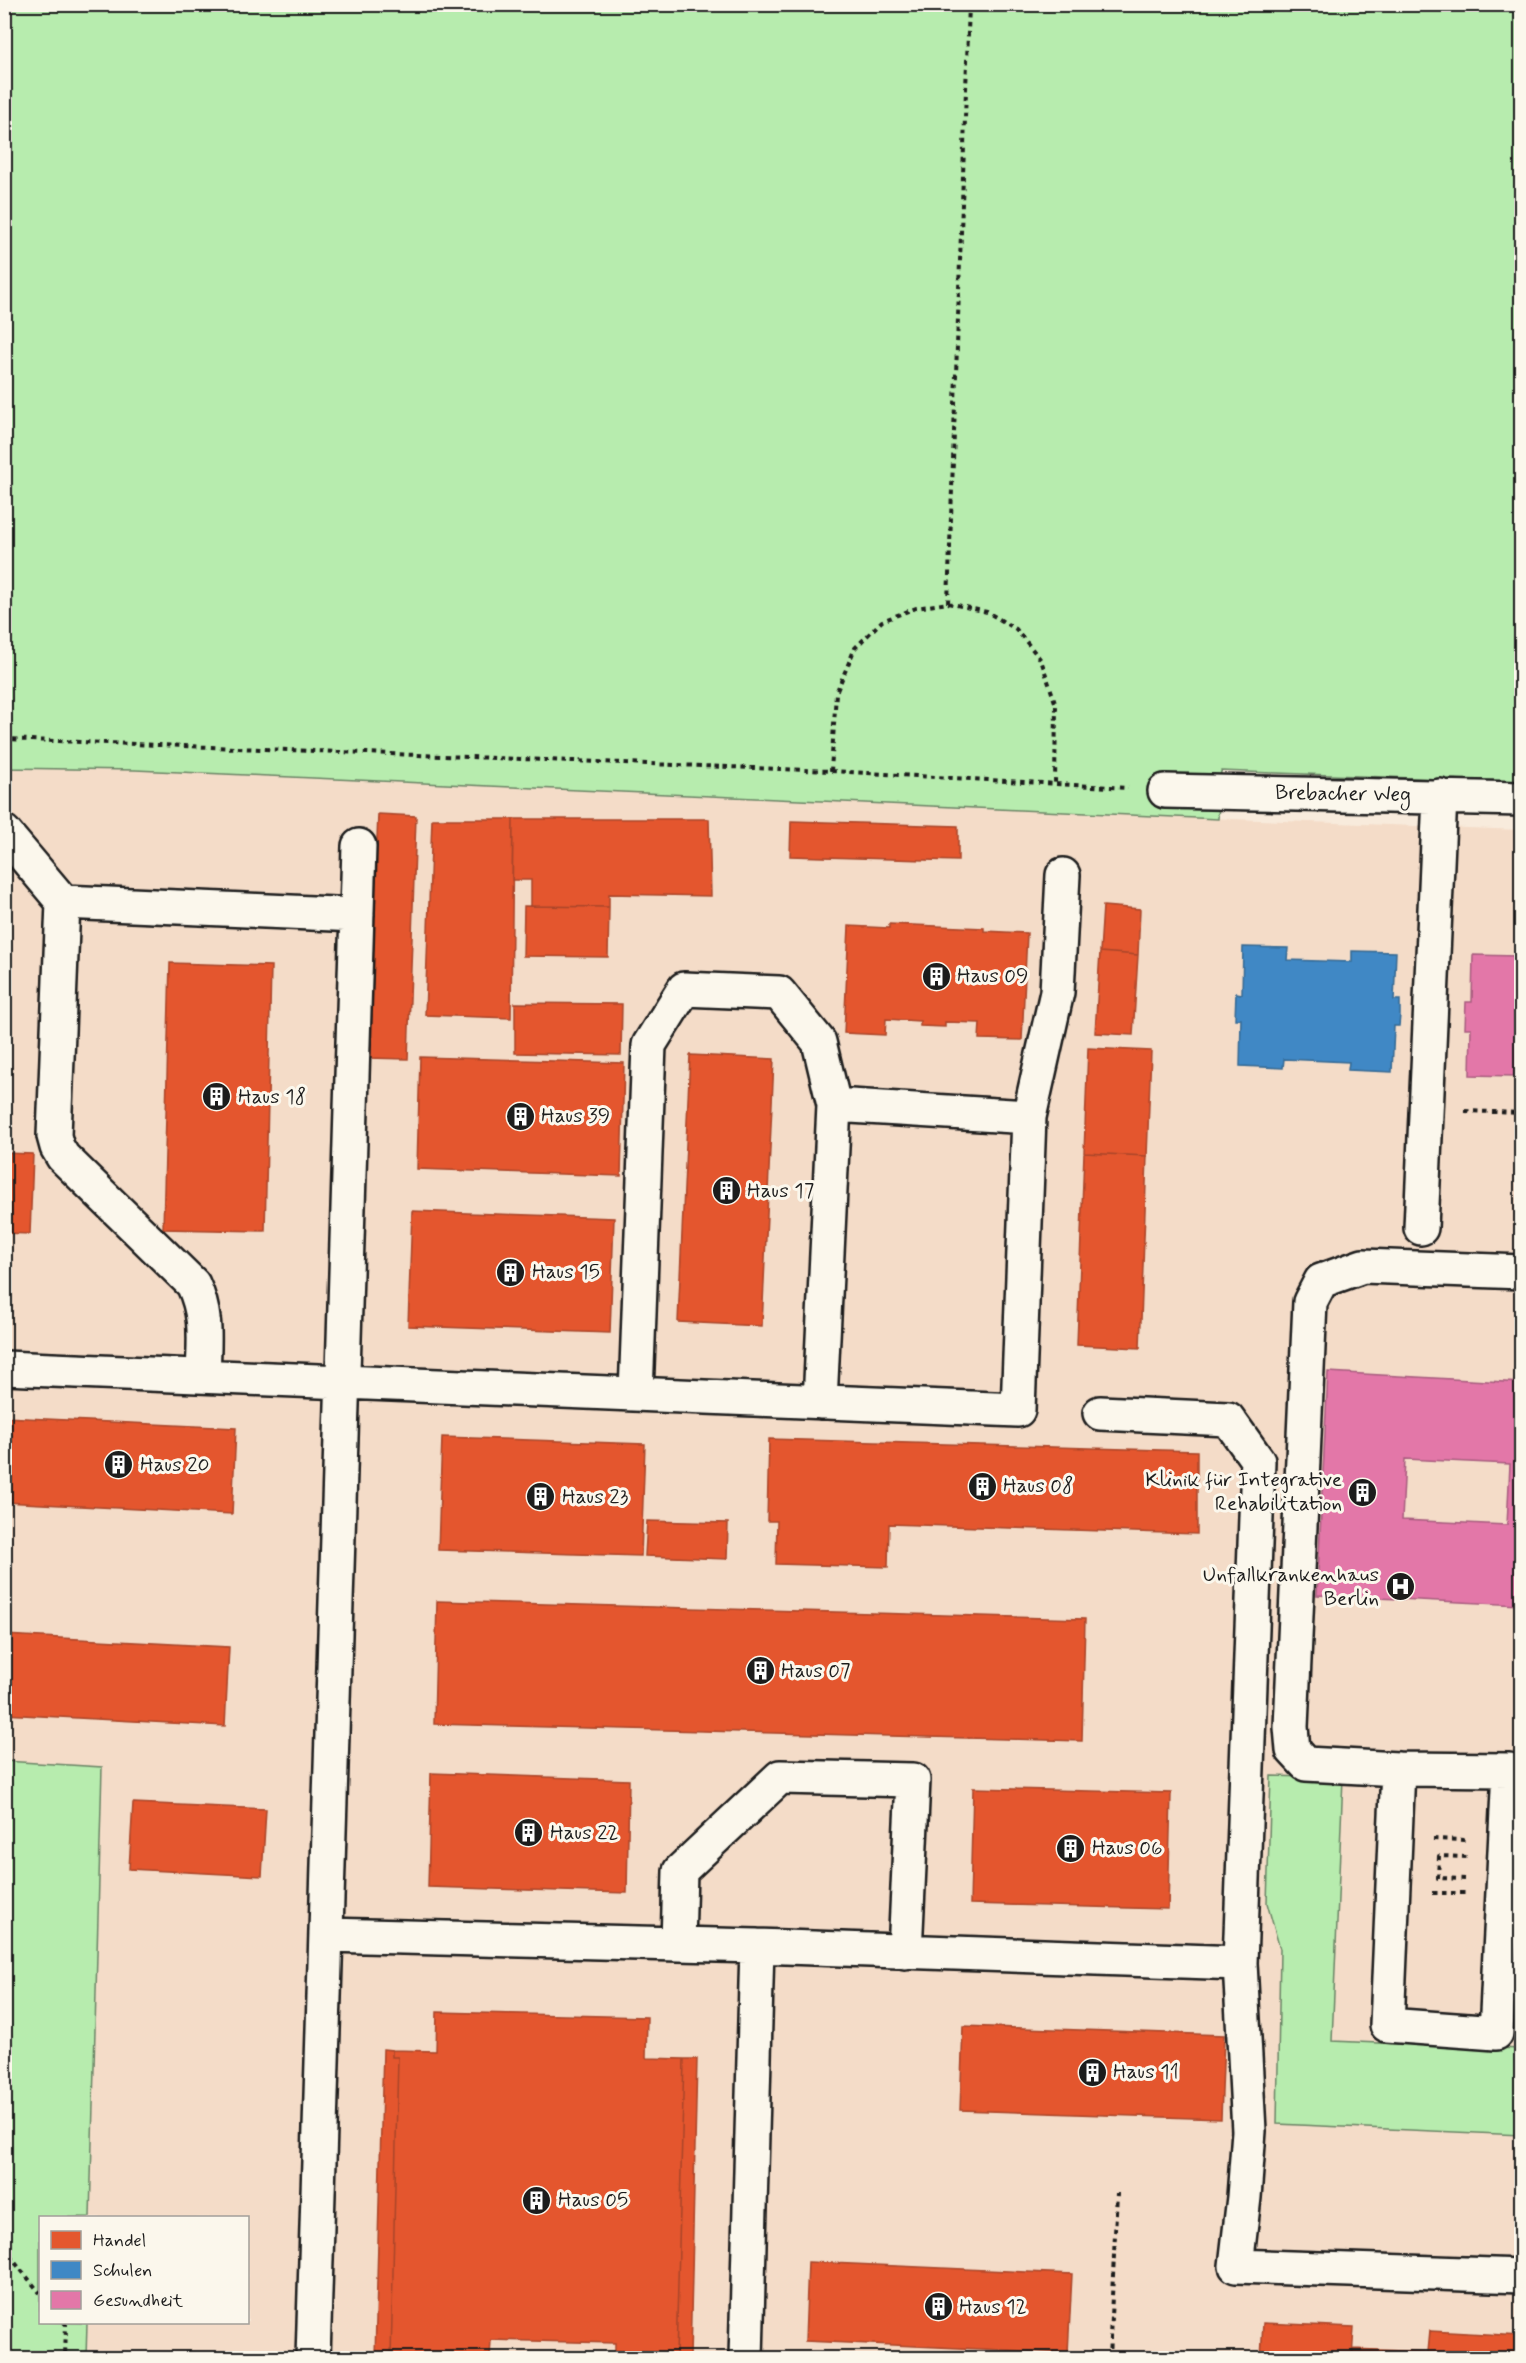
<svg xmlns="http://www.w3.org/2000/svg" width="1526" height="2363" font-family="Mynerve,sans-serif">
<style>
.built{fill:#f4dcc8}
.green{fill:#b7ecae;stroke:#6a8465;stroke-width:1.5}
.shops{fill:#e4572e;stroke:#a84529;stroke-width:1.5}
.schools{fill:#3f88c5;stroke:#346892;stroke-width:1.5}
.health{fill:#e377a8;stroke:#a75c7e;stroke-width:1.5;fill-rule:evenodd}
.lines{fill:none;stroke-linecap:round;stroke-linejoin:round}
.minor-casing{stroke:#1c1c1c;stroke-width:38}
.path{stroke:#1c1c1c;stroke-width:4;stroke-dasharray:4.5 4.5;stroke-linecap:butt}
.minor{stroke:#fbf7ec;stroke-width:33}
.labels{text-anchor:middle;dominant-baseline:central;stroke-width:6;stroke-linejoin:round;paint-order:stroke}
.street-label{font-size:21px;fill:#1c1c1c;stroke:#fbf7ec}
.poi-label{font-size:21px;fill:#1c1c1c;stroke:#fbf7ec;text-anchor:start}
</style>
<rect width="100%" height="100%" fill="#f8ebdc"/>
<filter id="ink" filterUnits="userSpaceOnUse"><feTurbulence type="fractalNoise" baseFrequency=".0167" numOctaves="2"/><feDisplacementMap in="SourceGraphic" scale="12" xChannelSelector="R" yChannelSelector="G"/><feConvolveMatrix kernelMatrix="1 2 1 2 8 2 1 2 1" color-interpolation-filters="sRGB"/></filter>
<g filter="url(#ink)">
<path class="built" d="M4,768l131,2 1020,46 366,14v1528h-1435l1,-35 161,-1v-104l-158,-1 12,-449 -97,-7z"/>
<path class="green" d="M5,5h1516v777l-300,-11 -3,48 -1083,-49 -130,-2z
M4,1761l98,6 -12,450 -50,1v104l47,1 -1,35h-81z
M1271,1776l72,2 -11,263 189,8v86l-244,-11 3,-175 -13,-46z"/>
<path class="shops" d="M378,814l38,2 -8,243 -40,-1z
M432,819h81l-2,199 -86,-3z
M513,819h196l2,77 -102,-2v13l-78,-1v-26h-19z
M791,821l167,5v35l-168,-5z
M524,906l85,1 -1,50 -85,-1z
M1103,906l37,3 -2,46 -38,-3z
M889,924l95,4v3l43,2 -5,107 -43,-1 1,-16 -35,-1v5l-25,-1v-5l-34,-2 -1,16 -41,-2 5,-107 40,2z
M1100,952l38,3 -5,80 -38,-2z
M170,963l101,3 -6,265 -102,-2z
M515,1003l107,1 -1,51 -106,-2z
M1088,1048l63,3 -4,105 -63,-3z
M690,1055l84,4 -12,267 -84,-4z
M420,1057l204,6 -3,113 -204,-7z
M4,1153l29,1 -3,80 -26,-1z
M1084,1153l63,3 -7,192 -63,-3z
M412,1211l202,7 -4,115 -202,-7z
M4,1417l232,11 -4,86 -228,-12z
M442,1437l203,7 -4,112 -203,-6z
M769,1439l428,12v83l-308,-10 -1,43 -112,-3 1,-43h-10z
M647,1521l81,2 -1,36 -82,-3z
M437,1601l648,18 -3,122 -648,-17z
M4,1635l225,12 -4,79 -221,-12z
M431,1773l198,7 -2,113 -199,-6z
M973,1788l198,5 -3,116 -198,-5z
M133,1803l133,6 -4,67 -133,-7z
M437,2012l210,5 -1,41 38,1 -8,299h-61v-15l-124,-3 -1,18h-99l7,-301h-6v-7l44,1z
M963,2026l261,9 -3,84 -261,-9z
M383,2049l9,1v7h6l-7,301h-16z
M684,2059h13l-7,299h-14z
M808,2262l264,12 -4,79 -263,-12z
M1263,2323l91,4 -2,31h-91z
M1430,2331l92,5v22h-170l1,-9 75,3z"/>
<path class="schools" d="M1243,947l45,1 -1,12 65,2v-11l44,1 -2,48h6v15l-1,11h-5l-2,46 -44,-2 1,-8 -65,-3 -1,9 -43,-2 1,-47h-6l1,-26 6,1z"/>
<path class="health" d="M1473,955l44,1 -1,11h6v101h-8v8l-44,-1 1,-47h-6l1,-26h6z
M1328,1372l194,11v212l-2,10 -203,-10zM1405,1459l105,5 -3,61 -105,-5z"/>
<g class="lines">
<defs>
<path id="minor" d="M1165,791l357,8
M4,832l59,70 294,13
M63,902l-9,234 3,11 6,10 130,127c15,32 11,57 10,92
M1029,1117l28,-125 6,-117
M1421,1228l19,-432
M4,1368l1014,42 11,-293 -195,-12 -14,297
M636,1394l13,-349 35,-56 95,4 40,49 15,63
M1100,1413l128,6 30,42 -18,502 9,168 -5,66 -8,69 286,10
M1398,1769l-92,-5 -13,-14 -2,-23 19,-425 11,-21 42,-15 159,6
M1398,1769l111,1 -13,263 -109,-8z
M326,1935l431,11 483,17
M678,1944l2,-73 100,-94 133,3 -8,172
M313,2358l46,-1512
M746,2358l11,-412"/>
</defs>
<use href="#minor" class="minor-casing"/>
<path class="path" d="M948,603l21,-599
M4,739l827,32 297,17
M831,771l5,-78 19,-45 27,-27 34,-13 32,-5 39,9 29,17 25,31 15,45 -1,79
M1465,1111l57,2
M1433,1839l35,1
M1465,1879l-27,-1 1,-22 28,1
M1433,1893h32
M4,2249l36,44
M64,2322l2,3 -1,33
M1109,2358l8,-165"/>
<use href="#minor" class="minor"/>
</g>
</g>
<defs>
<symbol id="building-disc" viewBox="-11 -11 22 22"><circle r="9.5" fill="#1c1c1c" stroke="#fbf7ec"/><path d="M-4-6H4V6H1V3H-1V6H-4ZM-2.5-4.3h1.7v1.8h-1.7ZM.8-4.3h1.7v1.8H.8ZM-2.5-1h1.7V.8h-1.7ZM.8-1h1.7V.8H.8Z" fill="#fff"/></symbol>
<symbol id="hospital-disc" viewBox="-11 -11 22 22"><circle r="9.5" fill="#1c1c1c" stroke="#fbf7ec"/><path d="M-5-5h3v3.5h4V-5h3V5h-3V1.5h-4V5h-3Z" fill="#fff"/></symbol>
</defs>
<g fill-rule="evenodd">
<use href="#building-disc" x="920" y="960" width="33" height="33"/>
<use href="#building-disc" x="200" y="1080" width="33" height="33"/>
<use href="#building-disc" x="504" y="1100" width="33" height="33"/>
<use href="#building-disc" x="710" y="1174" width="33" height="33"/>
<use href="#building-disc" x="494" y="1256" width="33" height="33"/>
<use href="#building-disc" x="102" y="1448" width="33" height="33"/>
<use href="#building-disc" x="966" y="1470" width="33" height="33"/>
<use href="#building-disc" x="1346" y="1476" width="33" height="33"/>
<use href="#building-disc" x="524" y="1480" width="33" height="33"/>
<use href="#hospital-disc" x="1384" y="1570" width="33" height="33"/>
<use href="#building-disc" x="744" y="1654" width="33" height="33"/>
<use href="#building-disc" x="512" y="1816" width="33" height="33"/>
<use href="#building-disc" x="1054" y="1832" width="33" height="33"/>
<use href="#building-disc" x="1076" y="2056" width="33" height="33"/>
<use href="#building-disc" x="520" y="2184" width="33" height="33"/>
<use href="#building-disc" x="922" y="2290" width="33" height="33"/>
</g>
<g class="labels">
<g class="street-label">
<text transform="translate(1343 794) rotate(1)">Brebacher Weg</text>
</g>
<g class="poi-label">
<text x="957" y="976">Haus 09</text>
<text x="238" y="1097">Haus 18</text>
<text x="541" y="1116">Haus 39</text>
<text x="747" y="1191">Haus 17</text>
<text x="532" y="1272">Haus 15</text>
<text x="140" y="1465">Haus 20</text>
<text x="1342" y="1480" text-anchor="end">Klinik für Integrative<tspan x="1342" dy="24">Rehabilitation</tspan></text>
<text x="1003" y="1486">Haus 08</text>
<text x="562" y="1497">Haus 23</text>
<text x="1379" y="1575" text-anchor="end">Unfallkrankenhaus<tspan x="1379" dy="24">Berlin</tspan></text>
<text x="781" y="1671">Haus 07</text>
<text x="550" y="1833">Haus 22</text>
<text x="1092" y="1848">Haus 06</text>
<text x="1113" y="2072">Haus 11</text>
<text x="558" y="2200">Haus 05</text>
<text x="959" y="2307">Haus 12</text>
</g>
</g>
<rect width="1526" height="2363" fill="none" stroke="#fbf7ec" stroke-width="24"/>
<rect x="12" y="12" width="1502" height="2339" fill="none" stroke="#1c1c1c" stroke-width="2" filter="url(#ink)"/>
<rect x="39" y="2216" width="210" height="108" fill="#fbf7ec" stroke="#a29f99" stroke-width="1.5"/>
<rect x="51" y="2231" width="30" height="18" fill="#e4572e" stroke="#a29f99" stroke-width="1.5"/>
<text x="93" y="2246" font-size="18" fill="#1c1c1c">Handel</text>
<rect x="51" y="2261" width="30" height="18" fill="#3f88c5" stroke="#a29f99" stroke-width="1.5"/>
<text x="93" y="2276" font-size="18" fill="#1c1c1c">Schulen</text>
<rect x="51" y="2291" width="30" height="18" fill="#e377a8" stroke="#a29f99" stroke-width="1.5"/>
<text x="93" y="2306" font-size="18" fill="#1c1c1c">Gesundheit</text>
</svg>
